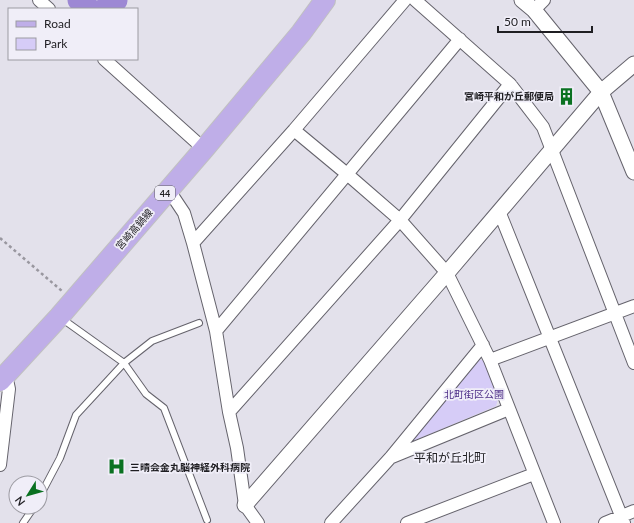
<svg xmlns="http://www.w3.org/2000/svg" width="634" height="523" font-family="Lato,'Noto Sans JP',sans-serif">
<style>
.green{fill:#d6ccf7}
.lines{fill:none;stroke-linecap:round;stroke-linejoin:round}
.river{stroke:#9d88d4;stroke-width:23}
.service-casing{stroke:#65636c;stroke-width:8}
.minor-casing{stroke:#65636c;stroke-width:14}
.tertiary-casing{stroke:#65636c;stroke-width:17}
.primary-casing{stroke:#c0c0c1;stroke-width:22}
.path{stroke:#99979f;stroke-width:2.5;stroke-dasharray:3 3;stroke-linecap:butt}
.service{stroke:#fff;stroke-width:6}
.minor{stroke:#fff;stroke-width:12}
.tertiary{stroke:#fff;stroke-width:15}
.primary{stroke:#bfaee8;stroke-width:20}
.labels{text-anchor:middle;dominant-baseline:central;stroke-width:3.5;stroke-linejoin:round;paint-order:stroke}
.shield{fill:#f0eef8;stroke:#5e5c62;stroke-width:1}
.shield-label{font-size:9px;font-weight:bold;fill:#1f1e22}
.poi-label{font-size:10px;font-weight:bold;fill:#1f1e22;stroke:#f0eef8;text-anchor:end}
.street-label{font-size:10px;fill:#1f1e22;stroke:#f0eef8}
.park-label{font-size:10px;fill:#4e2f88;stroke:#f0eef8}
.quarter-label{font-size:12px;fill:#1f1e22;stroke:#f0eef8}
</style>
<rect width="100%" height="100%" fill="#e3e1eb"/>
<path class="green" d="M478,360h6l14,39 -2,7 -90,38z"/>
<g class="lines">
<path class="river" d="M79,0l10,9
M105,9l11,-9"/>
<defs>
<path id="service" d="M61,318l63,45 22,31 18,14 43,112
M40,496l20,-38 16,-43 48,-52 28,-22 47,-18
M23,523l11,-16"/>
<path id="minor" d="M39,0l10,9
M415,0l95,84 33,43 91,236
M534,10l10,-10
M104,59l100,90
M294,130l53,44 53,46 47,53 43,87 64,163
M168,189l16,24 9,30 23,88 13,81 8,36 8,57 13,18
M499,211l125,312
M193,243l101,-113 111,-130
M216,331l244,-292
M490,360l144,-54
M229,412l171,-192 110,-136
M392,457l117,-48
M0,465l9,-76 -3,-14
M331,523l60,-66 92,-112
M407,523l127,-49
M605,523l29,-12"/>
<path id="tertiary" d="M522,0l12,10 67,82 33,80
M245,505l202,-232 154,-181 33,-28"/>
<path id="primary" d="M0,381l59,-64 145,-168 97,-116 24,-33"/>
</defs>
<use href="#service" class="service-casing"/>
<use href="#minor" class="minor-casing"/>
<use href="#tertiary" class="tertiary-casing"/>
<use href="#primary" class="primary-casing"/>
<path class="path" d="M0,238l62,53"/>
<use href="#service" class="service"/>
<use href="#minor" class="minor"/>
<use href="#tertiary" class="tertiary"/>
<use href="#primary" class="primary"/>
</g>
<defs>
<symbol id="building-bare" viewBox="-9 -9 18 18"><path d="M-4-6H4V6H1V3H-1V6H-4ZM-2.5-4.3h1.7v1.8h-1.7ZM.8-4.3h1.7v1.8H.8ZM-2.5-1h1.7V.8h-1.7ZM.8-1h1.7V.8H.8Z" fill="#0a7121" stroke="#f0eef8" stroke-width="2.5" paint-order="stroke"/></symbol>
<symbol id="hospital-bare" viewBox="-9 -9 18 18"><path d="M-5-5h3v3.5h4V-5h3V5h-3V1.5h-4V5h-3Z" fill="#0a7121" stroke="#f0eef8" stroke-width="2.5" paint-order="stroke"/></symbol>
</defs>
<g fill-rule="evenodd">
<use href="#building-bare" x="554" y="84" width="25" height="25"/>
<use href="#hospital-bare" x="104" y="454" width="25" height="25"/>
</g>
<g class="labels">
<rect class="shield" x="155" y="186" width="20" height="14" rx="3"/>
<g class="shield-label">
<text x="165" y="193">44</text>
</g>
<g class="poi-label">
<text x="554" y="96">宮崎平和が丘郵便局</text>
<text x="130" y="467" text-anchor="start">三晴会金丸脳神経外科病院</text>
</g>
<g class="street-label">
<text transform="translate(134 229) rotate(-49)">宮崎高鍋線</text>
</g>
<g class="park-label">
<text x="474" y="394">北町街区公園</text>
</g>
<g class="quarter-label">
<text x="450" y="457">平和が丘北町</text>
</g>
</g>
<rect x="8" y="8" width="130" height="52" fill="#f0eef8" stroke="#9c9ba2"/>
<rect x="16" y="21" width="20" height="6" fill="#bfaee8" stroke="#9c9ba2"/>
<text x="44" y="28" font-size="12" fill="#1f1e22">Road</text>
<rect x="16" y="38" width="20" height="12" fill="#d6ccf7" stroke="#9c9ba2"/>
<text x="44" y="48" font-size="12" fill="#1f1e22">Park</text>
<g transform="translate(28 495) rotate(233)"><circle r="19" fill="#f0eef8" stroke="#9c9ba2"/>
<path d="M0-3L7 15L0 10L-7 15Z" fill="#0a7121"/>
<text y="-6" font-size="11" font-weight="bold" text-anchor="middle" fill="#1f1e22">N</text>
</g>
<path d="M498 26v6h94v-6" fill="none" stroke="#1f1e22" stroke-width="2"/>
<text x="504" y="26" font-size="12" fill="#1f1e22" stroke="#f0eef8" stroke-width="3" paint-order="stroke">50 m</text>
</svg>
